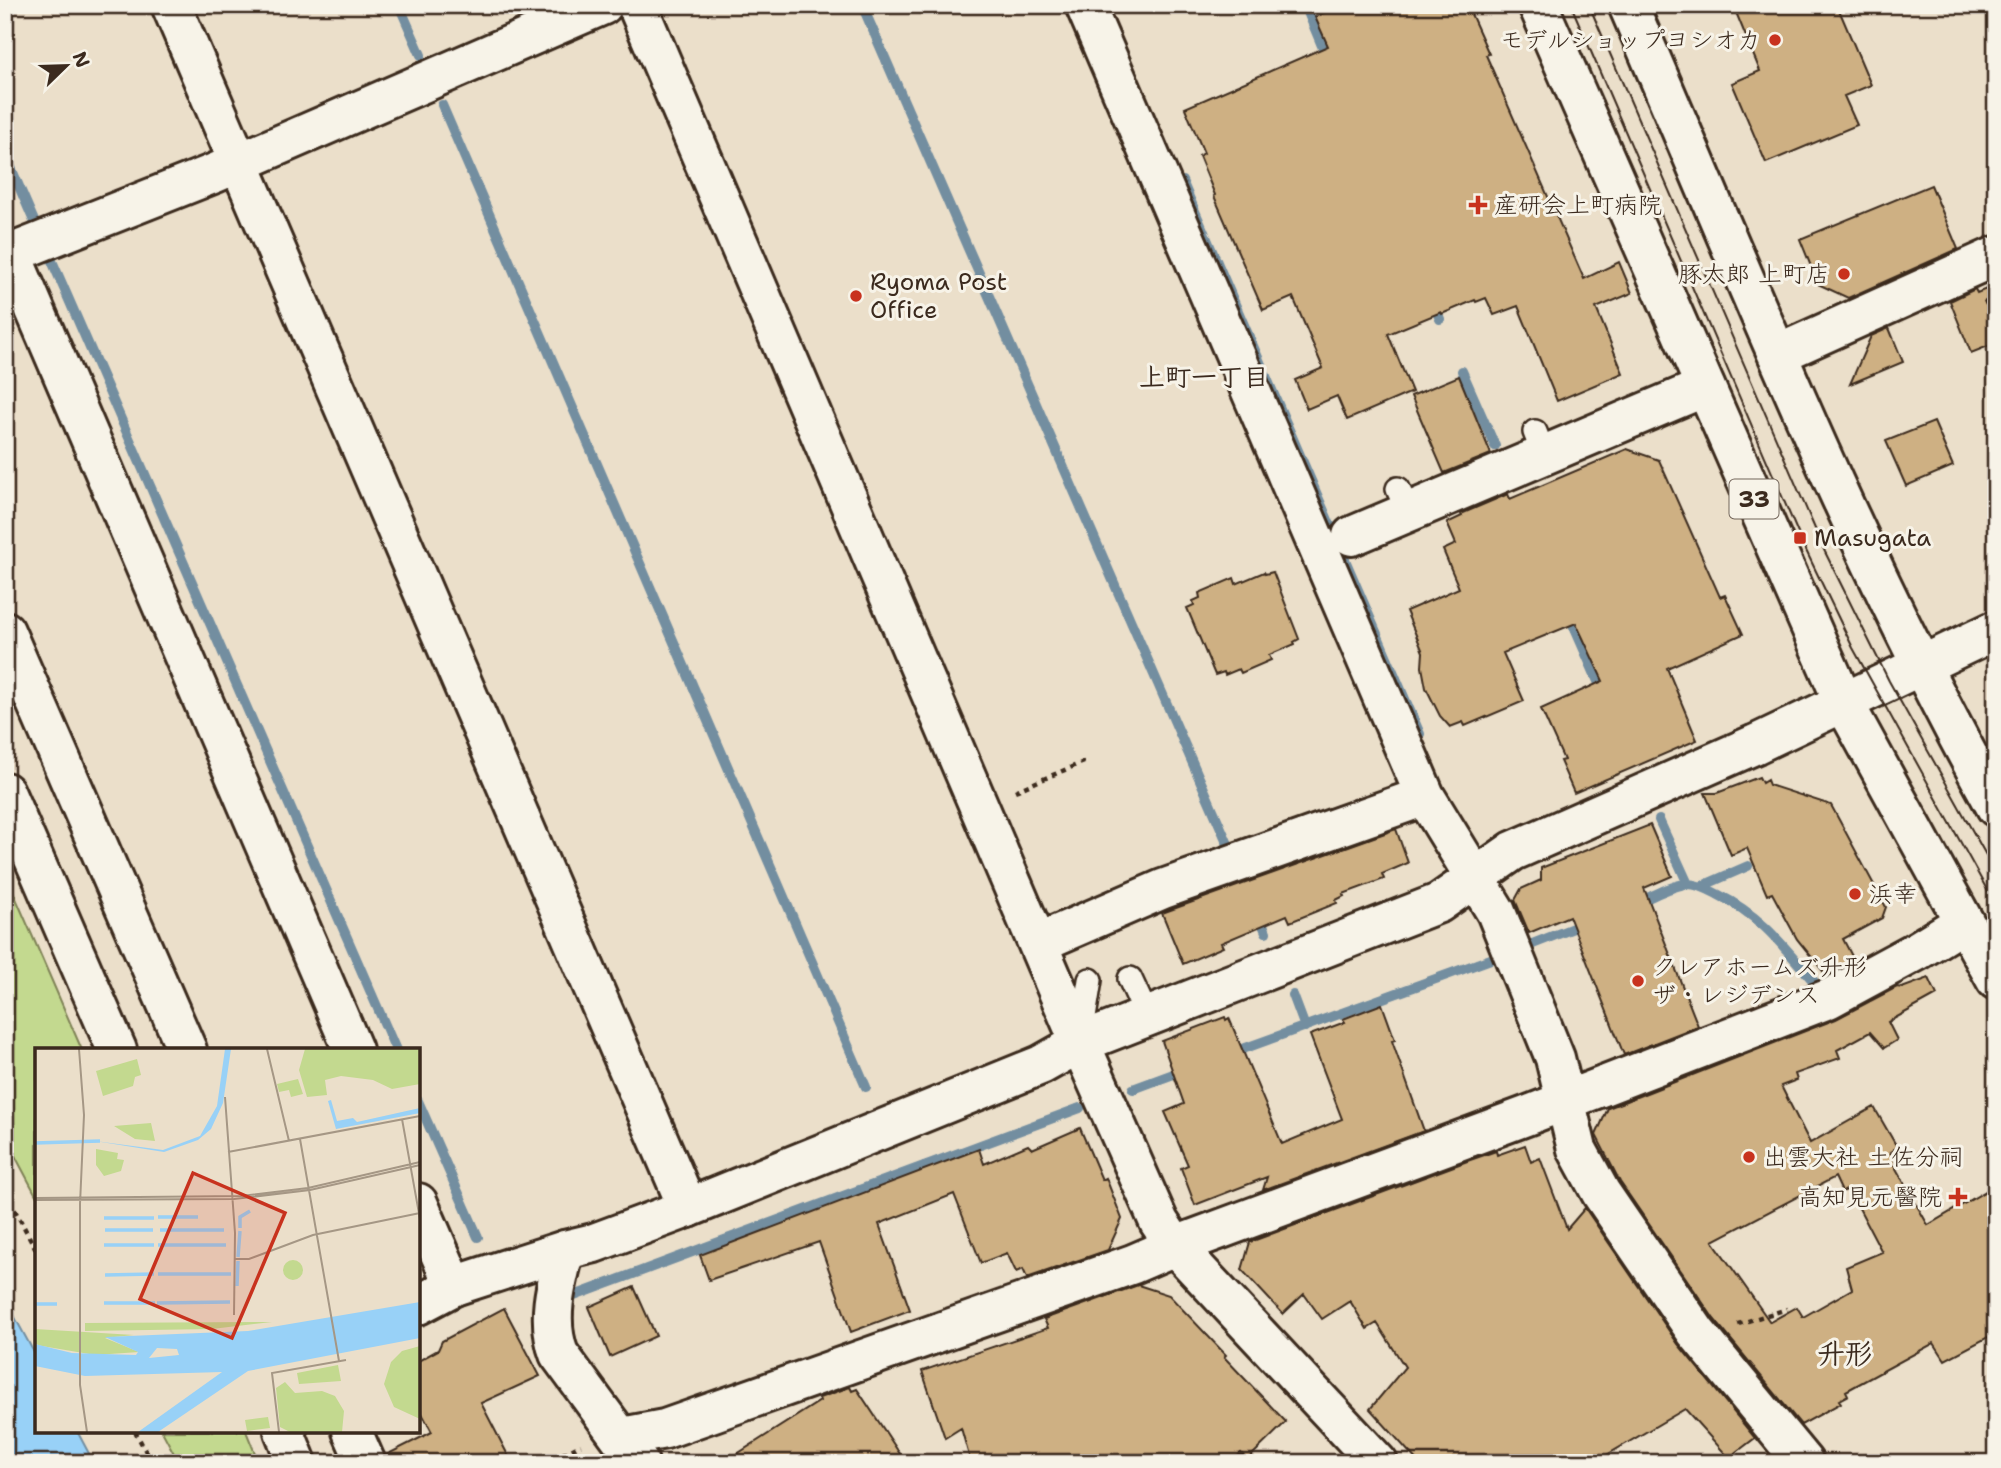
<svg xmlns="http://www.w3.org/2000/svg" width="2001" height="1468" font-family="'Shantell Sans','Klee One',sans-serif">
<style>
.green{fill:#c3d98f;stroke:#7f8256;stroke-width:2}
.water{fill:#98d1f7;stroke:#738ea0;stroke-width:2}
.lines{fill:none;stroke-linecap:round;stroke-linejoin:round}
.stream{stroke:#738ea0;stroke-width:10}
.building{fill:#ceb083;stroke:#3b2a1e;stroke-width:2;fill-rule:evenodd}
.lane-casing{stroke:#3b2a1e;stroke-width:28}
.street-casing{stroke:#3b2a1e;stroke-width:44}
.secondary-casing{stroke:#3b2a1e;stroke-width:44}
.highway-casing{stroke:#3b2a1e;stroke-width:44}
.path{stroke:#3b2a1e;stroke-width:4.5;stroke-dasharray:5 5;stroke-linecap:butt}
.lane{stroke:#f7f3e8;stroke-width:23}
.street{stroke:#f7f3e8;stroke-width:38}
.secondary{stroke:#f7f3e8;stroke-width:38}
.highway{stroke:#f7f3e8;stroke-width:38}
.tram{stroke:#3b2a1e;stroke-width:2}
.poi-dot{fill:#c8321e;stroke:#f7f3e8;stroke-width:2.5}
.labels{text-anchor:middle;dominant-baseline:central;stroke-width:6;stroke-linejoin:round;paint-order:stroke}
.shield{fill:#f7f3e8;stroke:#73665b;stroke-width:2}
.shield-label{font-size:23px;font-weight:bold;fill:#3b2a1e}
.poi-label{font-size:24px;fill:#3b2a1e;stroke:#f7f3e8;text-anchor:start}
.neighbourhood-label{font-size:26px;font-weight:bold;fill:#3b2a1e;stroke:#f7f3e8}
.quarter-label{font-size:28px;font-weight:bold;fill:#3b2a1e;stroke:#f7f3e8}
.inset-river{fill:none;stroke:#98d1f7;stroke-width:3.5}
.inset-road{fill:none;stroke:#a59785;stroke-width:2}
.view{fill:#c8321e;fill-opacity:0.15;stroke:#c8321e;stroke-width:3.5}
.inset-edge{fill:none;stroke:#3b2a1e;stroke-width:3.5}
</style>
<rect width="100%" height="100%" fill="#ebdfca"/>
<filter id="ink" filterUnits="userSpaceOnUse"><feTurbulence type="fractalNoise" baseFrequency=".0143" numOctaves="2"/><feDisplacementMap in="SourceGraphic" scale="14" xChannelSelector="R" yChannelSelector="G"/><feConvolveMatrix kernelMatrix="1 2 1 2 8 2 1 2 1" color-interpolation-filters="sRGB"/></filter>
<g filter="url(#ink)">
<path class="green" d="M5,873l77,177h-45v147l-32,-60z
M162,1431h84l13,32h-80z"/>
<path class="water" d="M5,1299l32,59v73h40l17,32h-89z"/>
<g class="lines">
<path class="stream" d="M399,5l22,50
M862,5l369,846
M1305,5l23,55
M442,105l424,982
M5,154l32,74
M1182,181l238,553
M49,254l347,796
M1432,300l8,19
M1462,371l33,75
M1568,613l36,82
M1659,820l29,64
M1702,886l46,-20
M1636,903c16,-6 35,-18 51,-19 11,0 21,5 30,10 45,22 67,53 99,90
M1258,913l8,19
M1530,945l56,-22
M1293,995l12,32
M1229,1054l270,-98
M1133,1089l54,-20
M418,1101l60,136
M574,1296l506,-188"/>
</g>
<path class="building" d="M1341,5h126l22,49 -3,1 98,224 35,-17 13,31 -36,15 27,65 -66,28 -39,-95 -24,9 -8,-17 -10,4 -1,-2 -33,14 -1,-2 -53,22 24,58 -65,28 -10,-24 -30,13 -12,-29 28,-12 -30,-71 -30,13 -49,-114 1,-1 -16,-39 5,-3 -19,-45 143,-62 -13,-29z
M1733,5h104l34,80 -27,11 13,29 -91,38 -34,-80 28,-12z
M1931,185l27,64 -110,49 -30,-14 -18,-45z
M1996,285v58l-25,10 -21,-52 25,-12 2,4z
M1889,328l14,34 -53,22 21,-48z
M1459,376l32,78 -47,19 -33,-77z
M1934,422l19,44 -47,20 -20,-45z
M1627,449l32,11 61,137 5,-2 18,39 -76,34 30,72 -123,53 -14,-32 4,-1 -23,-51 62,-28 -27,-58 -73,30 21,48 -59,25 -2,-4 -13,5 -10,-11 -14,-28 -4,-21 1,-15 -17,-41 53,-23 -16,-38 13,-6 -9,-21 15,-7 -1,-2 47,-20 2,5z
M1264,572l1,2 8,-2 26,67 -5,3 1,2 -26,11 2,5 -30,13 -2,-4 -14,6 -1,-3 -9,3 -28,-67 7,-3 -1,-4 7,-3 -1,-5 35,-15 2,6z
M1759,777l3,6 5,-3 2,5 62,20 55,102 -4,11 -39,21 11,21 -28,15 -29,-36 -25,-46 -5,2 -20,-47 -16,7 -26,-62h12z
M1650,825l22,51 -28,12 54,138 -74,29 -55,-139 -40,17 -14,-33 6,-11 20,-9v-12z
M1396,829l12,34 -26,11 2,5 -41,15 1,2 -8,4 1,3 -47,19 -3,-7 -66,28 2,4 -40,17 -21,-51z
M1929,978l8,17 -49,27 9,18 -13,8 -14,-16 -33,18 3,8 -45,16 2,6 -16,6 29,57 64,-36 23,40 -7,5 6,11 -2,2 34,60 68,-40v148l-51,27 -11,-17 -88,48 2,4 -9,5 2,3 -40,22 -87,-106 -94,-137 -24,-47 12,-27 228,-89 61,-32 5,1zM1835,1177l7,15 7,-3 33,63 -36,15 6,22 -49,28 -6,-10 -27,15 -57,-81z
M1382,1004l13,36 -3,1 32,90 -161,59 4,-13 -72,28 -14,-37 7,-3 -23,-53 19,-8 -22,-63 63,-24 1,3 3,-2 53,126 60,-25 -32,-84 35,-13 -2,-3z
M1080,1128l22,52 4,-2 16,41 -14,31 -81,28 -4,-9 -7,3 -9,-19 -26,10 -27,-69 -75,30 31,86 -59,22 -32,-90 -110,38 -9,-25 279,-106 5,15 44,-19 4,4z
M1525,1145l6,17 9,-4 27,71 18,-21 93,136 77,94 -26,20 -44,-49 -92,54h-174l-49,-54 35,-42 -28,-44 -10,6 -17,-28 -28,18 -18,-25 -21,20 -41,-44 8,-28 220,-82 26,-9 1,4z
M1138,1285l31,10 57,60 -2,2 62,65 -39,38 -6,-7 -11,10h-259l-10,-35 -16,10 -23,-67 126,-43 -4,-9z
M634,1287l22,49 -46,21 -21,-50z
M504,1308l36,68 -59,27 31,60h-125l-1,-8 46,-23 -14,-26v-45l20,-11 4,-9z
M850,1387l2,4 5,-2 49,74h-183l97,-62 -1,-3z"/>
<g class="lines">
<defs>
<path id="lane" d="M1535,432l9,23
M1398,489l11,24
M1130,979l17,37
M1081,1036l9,-56"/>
<path id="street" d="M171,5l517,1203
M637,5l443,1038
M1085,5l340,791 71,116 59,146 22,91 24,44 95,139 108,131
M11,254l342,796
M5,256l210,-83 388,-168
M1778,354l218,-98
M1352,536l353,-149
M5,631l182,419
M5,792l112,258
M1038,943l125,-54 262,-93
M418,1203l36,83
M565,1250c-9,34 -19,70 -6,104l80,109
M284,1431l13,32
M352,1431l14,32
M622,1437l43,-8 468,-165 42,-18 351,-130 302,-117 89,-48 47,-29"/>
<path id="secondary" d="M1080,1043l79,179 16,24 203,217
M418,1305l36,-19 111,-36 29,-7 94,-35 353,-143 39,-22 359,-140 74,-52 243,-107 240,-114"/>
<path id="highway" d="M1538,5l306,698 152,277
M1628,5c116,270 225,545 368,802"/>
</defs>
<use href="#lane" class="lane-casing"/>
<use href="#street" class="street-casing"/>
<use href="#secondary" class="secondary-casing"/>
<use href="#highway" class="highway-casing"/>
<path class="path" d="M1985,300l11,26
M1015,791l71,-30
M5,1192l32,59
M1738,1324l49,-15
M135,1431l17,32
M545,1463l36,-18
M580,1463l1,-13"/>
<use href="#lane" class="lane"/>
<use href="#street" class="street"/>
<use href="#secondary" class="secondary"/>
<use href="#highway" class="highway"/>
<path class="tram" d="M1571,5l229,533 53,110 143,258
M1589,5l236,547 64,129 107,192"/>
</g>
</g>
<g class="poi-dot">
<circle cx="1775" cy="40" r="7"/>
<path d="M1474.5 194.5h7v7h7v7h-7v7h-7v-7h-7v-7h7z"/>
<circle cx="1844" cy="274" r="7"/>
<circle cx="856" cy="296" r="7"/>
<rect x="1793" y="531" width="14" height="14" rx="3.5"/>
<circle cx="1855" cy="894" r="7"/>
<circle cx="1638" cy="981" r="7"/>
<circle cx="1749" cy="1157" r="7"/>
<path d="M1954.5 1186.5h7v7h7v7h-7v7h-7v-7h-7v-7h7z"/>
</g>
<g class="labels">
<rect class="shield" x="1729.5" y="479.5" width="49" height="39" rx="5"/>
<g class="shield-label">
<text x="1754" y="499">33</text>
</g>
<g class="poi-label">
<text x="1761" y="40" text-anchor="end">モデルショップヨシオカ</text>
<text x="1494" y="205">産研会上町病院</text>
<text x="1830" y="274" text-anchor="end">豚太郎 上町店</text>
<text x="870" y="282">Ryoma Post<tspan x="870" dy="28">Office</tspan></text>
<text x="1814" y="538">Masugata</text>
<text x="1869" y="894">浜幸</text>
<text x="1652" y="967">クレアホームズ升形<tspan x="1652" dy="28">ザ・レジデンス</tspan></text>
<text x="1763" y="1157">出雲大社 土佐分祠</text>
<text x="1942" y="1197" text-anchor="end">高知見元醫院</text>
</g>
<g class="neighbourhood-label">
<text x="1204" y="376">上町一丁目</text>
</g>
<g class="quarter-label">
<text x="1845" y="1353">升形</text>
</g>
</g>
<g transform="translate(35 1048)">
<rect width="385" height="385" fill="#ebdfca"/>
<path d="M270,1h115v35l-28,5 -19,-9 -32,-4 -16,4 2,15 -20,2 -8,-27zM102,11l4,16 -6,2 -2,9 -30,10 -7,-25zM263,31l5,15 -12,3 -2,-7 -10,2 -2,-8zM116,75l4,18 -20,-2 -21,-13zM61,101l22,4 -1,6 7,1 -3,11 -17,5 -8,-11zM248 222a10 10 0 1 1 20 0a10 10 0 1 1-20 0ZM237,274l-60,7 -127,2v-8zM0,281l99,6 -29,3 34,14 -44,3 -53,-9 -7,-2zM385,298v73l-26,-12 -10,-23 7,-22 11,-11zM303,317l3,16 -42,3 -2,-11zM250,334l10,11 27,-2 13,5 9,15 -2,21h-52l-10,-5 -4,-39zM233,369l2,11 -23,3 -2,-11z" fill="#c3d98f"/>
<path d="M190,1h6l-8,54 -12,26 -13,11 -34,12 -69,-11 68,9 37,-14 17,-30zM296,52l6,21 16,-3 4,4 63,-14v5l-84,16 -8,-28zM385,254v36l-172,33 -90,61h-20l84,-60 -137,4 -50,-10v-22l37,9 64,2 2,-3 -33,-15 143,-6zM122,300l20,1 2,6 -30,3z" fill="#98d1f7" fill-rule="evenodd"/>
<path class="inset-river" d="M0,95l65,-2M123,169h40M69,170h50M205,180v-11l10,-6M70,182h48M125,182h64M69,197h50M123,197h68M203,209l2,-26M123,226h73M70,227l49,-1M202,238l1,-25M69,255h51M122,255l73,-1M0,256h22"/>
<path class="inset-road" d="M44,1l5,66 -4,89M232,1l22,92M190,49l10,136 -1,82M367,71l18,100M265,91l39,222M193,104l192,-36M0,150l206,-2 67,-8 112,-26M0,152l199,-1 76,-9 110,-25M45,156v108v-13M199,211h15l64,-24 107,-22M45,264v73l7,47M244,384l-7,-59 74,-13"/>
<path class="view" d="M158,125l92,40 -53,125 -92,-39z"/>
<rect width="385" height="385" class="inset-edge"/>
</g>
<rect width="2001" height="1468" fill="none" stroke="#f7f3e8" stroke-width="28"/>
<rect x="14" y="14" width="1973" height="1440" fill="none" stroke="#3b2a1e" stroke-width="2.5" filter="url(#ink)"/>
<g transform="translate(66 66) rotate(67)" stroke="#f7f3e8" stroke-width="5" paint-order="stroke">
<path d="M0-5L12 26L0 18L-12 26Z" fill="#3b2a1e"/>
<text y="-10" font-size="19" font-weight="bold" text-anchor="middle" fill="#3b2a1e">N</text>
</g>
</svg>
